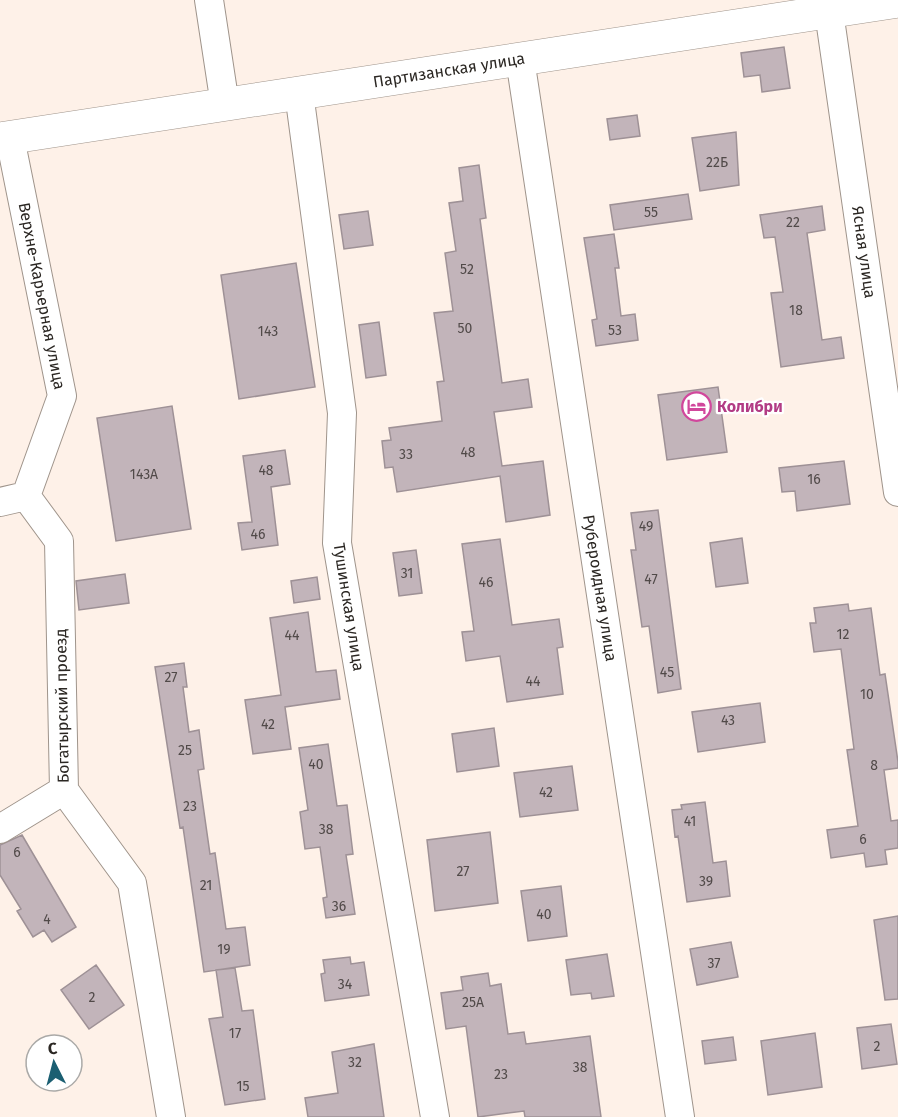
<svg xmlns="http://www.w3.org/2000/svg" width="898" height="1117" font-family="'Fira Sans',sans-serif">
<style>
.building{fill:#c2b4ba;stroke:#9e9196;stroke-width:1.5}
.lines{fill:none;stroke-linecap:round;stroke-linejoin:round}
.street-casing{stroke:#9f948b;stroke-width:30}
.secondary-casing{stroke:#9f948b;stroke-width:34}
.street{stroke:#fff;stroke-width:28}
.secondary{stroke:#fff;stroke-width:33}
.labels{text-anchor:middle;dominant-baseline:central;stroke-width:4.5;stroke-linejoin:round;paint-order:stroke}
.number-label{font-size:14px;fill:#514a49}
.street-label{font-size:16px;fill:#2b2723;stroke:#fff}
.hotel-label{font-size:16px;font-weight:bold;fill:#b23c85;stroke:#fff;text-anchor:start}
</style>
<rect width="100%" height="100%" fill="#fef1e8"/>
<path class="building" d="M784,47l6,41 -28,4 -2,-17 -16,2 -3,-24z
M637,115l3,21 -30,4 -3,-21z
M736,132l3,53 -39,6 -8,-53z
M479,165l7,53 -6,1 22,164 26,-4 4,28 -38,5 8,54 41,-5 7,54 -44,7 -6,-46 -103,16 -4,-25 -8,1 -3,-27 9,-1 -2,-12 53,-7 -5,-39 7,-1 -10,-68 19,-2 -8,-58 11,-2 -7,-48 14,-2 -4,-33z
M688,194l4,25 -78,11 -4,-25z
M822,206l3,24 -18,3 15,107 19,-3 3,21 -63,9 -10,-74 12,-1 -8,-55 -11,1 -4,-23z
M368,211l5,34 -29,4 -5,-34z
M614,234l5,34h-4l6,48 14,-2 3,26 -42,6 -4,-26 5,-1 -13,-81z
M296,263l19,124 -76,12 -18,-124z
M379,322l7,53 -20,3 -7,-53z
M718,387l9,65 -60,8 -9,-65z
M172,406l19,123 -75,12 -19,-123z
M285,450l5,34 -19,3 7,58 -36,5 -4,-27 14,-1 -9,-66z
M844,461l6,43 -53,7 -2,-20 -13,1 -3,-24z
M658,510l23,179 -23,4 -9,-67 -7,1 -11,-77h5l-5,-37z
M742,538l6,45 -32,4 -6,-44z
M500,539l12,86 47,-6 4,28 -6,1 6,46 -56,8 -7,-46 -34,5 -4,-29 12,-1 -12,-87z
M416,550l6,43 -23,3 -6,-43z
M125,574l4,29 -50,7 -3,-29z
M317,577l3,22 -26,4 -3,-22z
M848,604l1,7 22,-3 9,67 5,-1 13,88v6l-14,2 7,51 7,-1v28l-13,2 2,14 -21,3 -2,-14 -33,5 -4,-28 31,-4 -11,-76 7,-1 -13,-100 -27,3 -4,-29h6l-2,-15z
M308,612l8,60 20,-2 4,29 -55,8 6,42 -38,5 -8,-54 36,-5 -11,-77z
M184,663l3,24h-4l6,45 10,-2 5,39 -6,1 12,84 5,-1 11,76 19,-2 5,38 -46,7 -21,-145 -3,1 -25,-161z
M760,703l5,39 -67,10 -6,-40z
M494,728l5,38 -42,6 -5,-38z
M328,744l9,62 10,-1 6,49 -7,1 9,59 -29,4 -3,-20 4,-1 -7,-50 -15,2 -5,-37 8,-2 -9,-62z
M572,766l6,44 -58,7 -6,-44z
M705,802l8,61 13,-2 4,35 -43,6 -9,-66 -3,1 -3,-27 10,-1 -1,-4z
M490,832l8,71 -63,8 -8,-71z
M22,835l54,92 -24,15 -8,-12 -11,7 -16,-26 4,-2 -21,-34v-30z
M561,886l6,50 -39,5 -7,-50z
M898,916v83l-13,1 -11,-80z
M731,942l7,35 -41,8 -7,-36z
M607,954l7,42 -22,3 -1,-6 -20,2 -5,-35z
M350,957l1,7 13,-2 5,33 -44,6 -4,-27 4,-1 -2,-13z
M96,965l28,40 -35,24 -28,-39z
M235,968l7,43 11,-1 12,89 -40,6 -16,-86 14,-2 -7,-47z
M488,973l2,13 11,-2 7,50 16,-2 2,12 64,-8 11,81h-76l-1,-6 -46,6 -12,-91 -20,3 -5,-36 22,-3 -2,-13z
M891,1024l6,40 -35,5 -5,-41z
M815,1033l7,54 -54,8 -7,-54z
M733,1037l3,23 -31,4 -3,-23z
M374,1044l10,73h-76l-3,-19 33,-5 -6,-41z"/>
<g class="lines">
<defs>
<path id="street" d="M209,0l16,105
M829,12l69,480
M520,59l160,1058
M299,93l43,320 -5,130 98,574
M10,138l52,258 -36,100
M26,496l33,45 5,249 68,93 39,234
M0,502l26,-6
M0,829l64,-39"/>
<path id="secondary" d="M0,139l898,-138"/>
</defs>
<use href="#street" class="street-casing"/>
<use href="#secondary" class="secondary-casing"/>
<use href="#street" class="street"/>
<use href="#secondary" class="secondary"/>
</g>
<defs>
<symbol id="hotel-ring" viewBox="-11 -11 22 22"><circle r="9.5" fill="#fff" stroke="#d1479c" stroke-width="1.5"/><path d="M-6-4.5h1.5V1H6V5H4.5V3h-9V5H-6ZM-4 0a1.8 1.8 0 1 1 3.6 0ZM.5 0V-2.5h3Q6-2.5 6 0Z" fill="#d1479c"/></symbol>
</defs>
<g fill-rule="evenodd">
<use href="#hotel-ring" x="680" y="390" width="33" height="33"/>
</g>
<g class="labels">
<g class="number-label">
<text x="717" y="162">22Б</text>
<text x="651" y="212">55</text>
<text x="793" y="222">22</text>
<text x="467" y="269">52</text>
<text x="796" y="310">18</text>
<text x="465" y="328">50</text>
<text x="615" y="330">53</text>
<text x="268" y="331">143</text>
<text x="468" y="452">48</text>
<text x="406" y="454">33</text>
<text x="266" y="470">48</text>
<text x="144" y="474">143А</text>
<text x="814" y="479">16</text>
<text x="646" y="526">49</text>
<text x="258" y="534">46</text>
<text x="407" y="573">31</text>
<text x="651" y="579">47</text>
<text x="486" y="582">46</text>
<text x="843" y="634">12</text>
<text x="292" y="635">44</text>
<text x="667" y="672">45</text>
<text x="171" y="677">27</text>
<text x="533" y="681">44</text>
<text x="867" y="694">10</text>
<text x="728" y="720">43</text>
<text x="268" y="724">42</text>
<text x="185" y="750">25</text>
<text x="316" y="764">40</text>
<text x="874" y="765">8</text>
<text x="546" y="792">42</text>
<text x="190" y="806">23</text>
<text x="690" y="821">41</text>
<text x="326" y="829">38</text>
<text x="863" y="839">6</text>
<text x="17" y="852">6</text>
<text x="463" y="871">27</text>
<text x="706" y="881">39</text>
<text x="206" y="885">21</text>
<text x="339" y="906">36</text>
<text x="544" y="914">40</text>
<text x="47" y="919">4</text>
<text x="224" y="949">19</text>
<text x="714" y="963">37</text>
<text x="345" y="984">34</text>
<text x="92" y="997">2</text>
<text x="473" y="1002">25А</text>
<text x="235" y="1033">17</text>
<text x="877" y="1046">2</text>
<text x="355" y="1062">32</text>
<text x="580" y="1067">38</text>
<text x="501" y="1074">23</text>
<text x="243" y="1086">15</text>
</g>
<g class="street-label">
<text transform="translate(449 70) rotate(-9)">Партизанская улица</text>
<text transform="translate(864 252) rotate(82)">Ясная улица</text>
<text transform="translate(42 296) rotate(79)">Верхне-Карьерная улица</text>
<text transform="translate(600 588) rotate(81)">Рубероидная улица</text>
<text transform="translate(349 607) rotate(81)">Тушинская улица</text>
<text transform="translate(62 706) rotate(-91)">Богатырский проезд</text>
</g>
<g class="hotel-label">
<text x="717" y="406">Колибри</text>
</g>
</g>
<g transform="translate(54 1063) rotate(354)"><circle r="28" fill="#ffffff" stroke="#aaa9a7" stroke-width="1.5"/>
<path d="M0-4.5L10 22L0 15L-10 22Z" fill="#1b5f72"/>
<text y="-9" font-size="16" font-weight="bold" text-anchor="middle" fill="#2b2723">С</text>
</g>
</svg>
